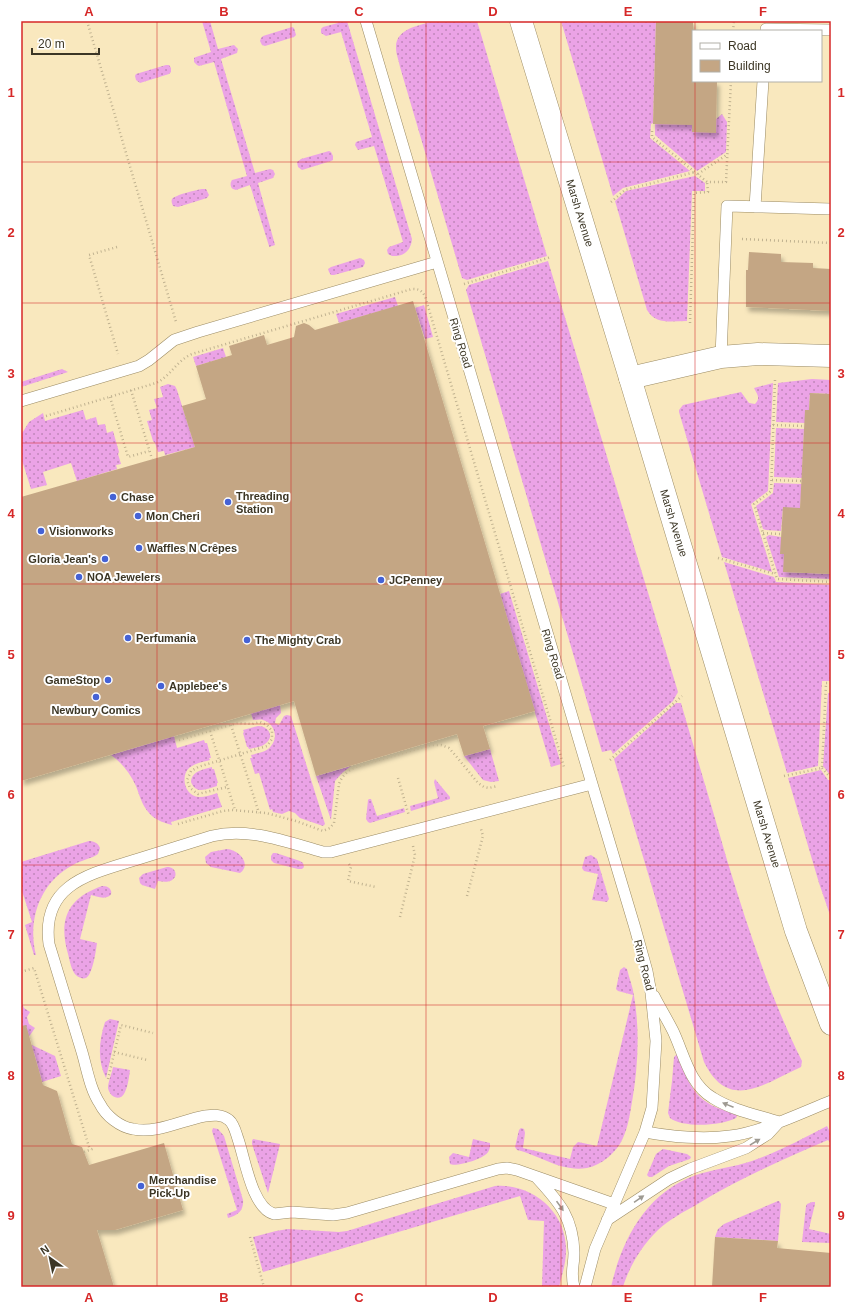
<svg xmlns="http://www.w3.org/2000/svg" width="852" height="1308" font-family="Arial,sans-serif">
<style>
.grass{fill:url(#grass-dots)}
.building{fill:#c4a684;filter:url(#shadow)}
.lines{fill:none;stroke-linecap:round;stroke-linejoin:round}
.lane-casing{stroke:#9b8b64;stroke-width:12}
.street-casing{stroke:#9b8b64;stroke-width:23}
.secondary-casing{stroke:#9b8b64;stroke-width:23}
.path{stroke:#c0b290;stroke-width:2.5;stroke-dasharray:1 3;stroke-linecap:butt}
.lane{stroke:#fff;stroke-width:11}
.street{stroke:#fff;stroke-width:22}
.secondary{stroke:#fff;stroke-width:22}
.oneway{fill:#9e9a92}
.grid{fill:none;stroke:#d62828;stroke-width:1;stroke-opacity:0.55}
.poi-dot{fill:#4562d5;stroke:#fff;stroke-width:1.5}
.labels{text-anchor:middle;dominant-baseline:central;stroke-width:4;stroke-linejoin:round;paint-order:stroke}
.street-label{font-size:11px;fill:#3c3625;stroke:#fff}
.poi-label{font-size:11px;font-weight:bold;fill:#3c3625;stroke:#fff;text-anchor:start}
.neatline{fill:none;stroke:#d62828;stroke-width:1.5}
.grid-label{font-size:13px;text-anchor:middle;font-weight:bold;fill:#d62828}
</style>
<defs>
<pattern id="grass-dots" width="8" height="8" patternUnits="userSpaceOnUse"><rect width="8" height="8" fill="#eba3e6"/><path d="M2 2h.1M6 6h.1" fill="none" stroke="#c086ba" stroke-width="1.8" stroke-linecap="round"/></pattern>
<filter id="shadow"><feDropShadow dx="2.5" dy="4.5" stdDeviation="2" flood-color="#0004"/></filter>
</defs>
<rect width="100%" height="100%" fill="#f9e8be"/>
<path class="grass" d="M202,21h8l8,28 16,-4 4,4 -1,4 -16,6 34,114 15,-4 3,1 2,4 -2,4 -15,5 17,62 -6,2v-1l-19,-61 -14,5 -3,-1c-3,-2 -3,-6 -1,-9l15,-4 -33,-114 -15,4 -2,-1 -3,-3v-4l2,-1 15,-5z
M338,21h9l65,218c-1,12 -9,18 -20,17l-4,-2 -1,-4 2,-3 14,-5 -29,-96 -16,4 -3,-5 1,-3 16,-5 -31,-105 -15,4 -5,-3v-4l2,-2 15,-4z
M435,21h42l70,235 -80,24 -5,-2 -62,-211c-1,-6 -4,-13 -4,-19 -1,-20 25,-23 39,-27z
M561,21h95l-3,102 -2,1 -1,14 40,33 -67,17 -10,8z
M292,27l2,1 2,7 -2,2 -29,9 -3,-1 -2,-4 1,-3 2,-2z
M166,65h3l2,3v4l-2,2 -29,9 -4,-3 -1,-4 1,-2z
M722,114l5,8 -1,30 -29,19 -42,-36v-11l61,-5z
M329,151l2,1 2,4v4l-2,1 -29,9 -4,-3 -1,-5 4,-3z
M695,176l10,7v8h-13l-5,130c-16,0 -31,4 -40,-11l-32,-109 11,-10z
M202,189h4l3,6 -2,3 -29,9 -5,-1c-1,-3 -2,-4 -1,-7 3,-4 24,-9 30,-10z
M360,258l4,2 1,3 -2,4 -29,8h-3l-2,-3 -1,-3 3,-2z
M548,261l130,431 -5,9 -60,53 -2,-4 -9,2 -136,-462 3,-5z
M395,297l3,9 -59,17 -3,-9z
M424,305l9,32 -8,2 -10,-31z
M223,348l3,9 -30,9 -3,-9z
M62,369l6,3 -47,15v-5z
M812,379l19,1v14l-21,-1 -1,17 -4,13 -29,-1 2,-39z
M773,383l-5,108 -17,13 21,68 -50,-15 -43,-145v-2l4,-5 58,-13 8,11 6,1c6,-6 2,-10 -1,-16z
M168,384l7,2 2,4 18,57 -30,8 -1,-4 -6,1 -3,-9 -2,-2 -6,-20 5,-1 -3,-10 8,-2 -3,-9 9,-2 -3,-10z
M83,410l3,10 10,-3 2,8 7,-1 2,9 6,-2 6,21 -1,2 3,10 -5,1 1,4 -40,12 -6,-18 -28,9 4,13 -16,4 -10,-32v-22l8,-13 14,-9 2,8z
M776,428l28,1 -2,49 -28,-1z
M774,483l28,1 -2,24h-17l-2,23 -15,-1 -3,-1 -7,-23 17,-13z
M769,535l12,2 3,17v18l47,2v5l-52,-2 -13,-40z
M724,562l50,15 2,5 55,3v96h-9l-4,85 -31,7z
M509,591l52,173 -10,3 -51,-173z
M828,693h3v82h-1l-7,-9z
M676,703h5c15,52 31,104 46,157 21,68 43,137 75,201l-1,6c-36,16 -72,46 -97,-5l-90,-303z
M280,705l1,8 -5,5 -1,5 4,2 5,-9 3,-1 4,1 34,108 -2,2 -23,-8 -5,-5 -6,-2 -7,3 -9,-2 -1,-3 -2,1 -11,-37 -4,1 -5,-16h2l-1,-3c7,-2 16,-3 20,-9 8,-9 3,-23 -8,-26 -3,-1 -6,0 -10,0l-2,-7z
M258,726c11,0 17,11 7,18 -4,3 -11,4 -16,5l-1,-2h-1l-4,-14 1,-1 -1,-2z
M174,736l3,12 27,-8 1,3h2l4,15h-2l1,2c-7,2 -15,3 -21,8 -9,9 -4,28 10,29 6,0 13,-2 18,-4l5,14 -51,15 1,3c-7,-2 -14,-4 -20,-9 -9,-8 -12,-19 -16,-30 -6,-13 -14,-23 -25,-31z
M490,749l9,32 -8,1 -8,-2 -19,-24z
M351,766l-9,7 -7,8 -4,39 -15,-44z
M212,767v2h2l4,14h-1v3c-10,3 -21,9 -26,-4 1,-11 11,-12 21,-15z
M821,770l7,10h3v138l-12,-35 -31,-105z
M435,779l15,18v2l-39,12 -1,-5 28,-8 -4,-16z
M369,799h2l6,17 27,-8 1,4 -35,11 -2,-1 -2,-3 2,-19z
M89,841c5,0 9,2 11,7l-2,6c-7,5 -17,6 -25,11 -33,17 -46,55 -37,90h-2l-9,-30 7,-3 -11,-34v-26z
M227,849c12,1 25,15 13,24l-29,-6 -5,-4 -1,-6 6,-5z
M273,853h3l24,8 3,2 1,4 -2,2h-4l-24,-6 -3,-3v-4z
M591,855l6,4 12,40 -2,3 -15,-2 6,-26 -14,-3 -2,-3 3,-11z
M167,867c6,0 10,4 8,10 -4,6 -10,5 -17,4l-3,8 -13,-4 -2,-2 -1,-5 4,-4z
M102,886c9,-1 13,9 5,11 -5,2 -12,-1 -16,-2l-11,44 17,4c-1,7 -4,31 -11,35 -3,1 -6,0 -9,-2 -6,-5 -7,-15 -9,-22 -10,-35 0,-56 34,-68z
M624,967l3,2c2,9 6,18 7,27 6,34 4,72 -2,106 -2,12 -4,25 -9,36 -6,14 -21,27 -36,30 -27,4 -45,-12 -70,-18l-2,-3 4,-17 2,-2 3,1 1,4 -2,15 47,11 3,-12 5,-5 19,4 36,-151 -15,-4 -2,-2 4,-19z
M21,1000l3,8 6,4 -3,5 2,7 6,4 -7,10 -7,-8z
M110,1019l9,2 -13,57c-9,-18 -7,-37 -1,-56z
M32,1045l23,11 6,20 -19,6 -8,-29 -8,-6z
M677,1054c13,34 20,51 58,59l2,3 -1,2c-15,8 -53,10 -66,0l-2,-5 4,-32 2,-24z
M113,1067l17,3c-1,7 -2,16 -5,22 -4,10 -15,6 -17,-4 0,-6 4,-15 5,-21z
M827,1126l4,8v10l-3,-4c-44,19 -90,39 -132,65 -13,7 -27,15 -38,25 -16,15 -29,37 -35,57h-12c11,-48 35,-94 85,-112 18,-6 38,-8 56,-14 26,-9 50,-22 75,-35z
M213,1128l5,1 6,7 19,64c1,10 -5,16 -15,18l-1,-4 10,-4 -25,-79z
M253,1139l27,5 -12,49 -16,-49v-3z
M473,1139l17,4v4c-1,4 -2,6 -5,8 -6,5 -29,12 -35,9l-1,-7 4,-4 16,4z
M663,1149l24,5 4,3 -1,2 -21,7 -17,11h-3l-2,-2 9,-21z
M495,1186c37,-3 72,26 71,65 0,12 -4,24 -7,36h-17l2,-66 -16,-1 -8,-24 -257,76 -10,-35 23,-6 12,-2 51,3 8,-1z
M778,1201h1l2,3 -3,37 -63,-4 3,-8 6,-5z
M812,1202h3v2l-6,25 22,5v9l-29,-1 4,-36 1,-2z"/>
<path class="building" d="M656,21h37v60h24l-1,52 -24,-1v-7l-39,-1z
M749,252l32,2v8l32,1v5l18,1v42l-85,-4v-37h2z
M413,301l122,410 -52,15 7,23 -26,7 -7,-22 -141,42 -22,-75 -273,80v-284l174,-50 -13,-41 24,-7 -10,-33 36,-11 -3,-9 35,-11 3,10 27,-8 2,-11 8,-3 5,2 6,5z
M810,393l21,1v180l-48,-2 1,-18h-4l3,-47 17,1 5,-98h4z
M26,1025l17,60 14,6 15,53 10,3 7,18 75,-22 19,67 -68,20h-18l17,57h-93v-261z
M715,1237l63,4 -1,7 54,5v34h-119z"/>
<g class="lines">
<defs>
<path id="lane" d="M366,21l226,763 43,144 12,43 4,22 5,48 -4,67 -7,24 -50,117 -10,38
M766,31v-2l65,1
M755,207l8,-126
M721,357l6,-151 104,3
M21,401l118,-35 10,-6 25,-20 24,-8 239,-70
M592,784l-261,68h-8c-36,-10 -74,-25 -111,-16 -26,8 -51,16 -77,24 -45,14 -94,24 -86,84 11,36 22,72 33,108 5,17 8,37 18,52 6,12 20,23 33,25 24,5 49,-9 72,-13 8,-1 17,-2 24,4 5,4 7,13 9,19 7,20 14,69 36,75l18,-2 41,3 14,-2 151,-44 9,-1 10,2 97,34
M654,996c6,12 13,23 19,35 11,23 16,53 40,67 19,12 44,17 66,24
M645,1132c29,5 56,8 85,4 32,-4 71,-23 101,-35
M537,1178c23,25 36,40 37,75 0,14 -4,19 0,34
M607,1220l62,-41 21,-10 56,-21 22,-14 11,-12"/>
<path id="street" d="M630,378l91,-21 37,-3 73,2"/>
<path id="secondary" d="M521,21l109,357 166,553 35,93"/>
</defs>
<use href="#lane" class="lane-casing"/>
<use href="#street" class="street-casing"/>
<use href="#secondary" class="secondary-casing"/>
<path class="path" d="M87,21l89,301
M733,31l1,-10
M652,131v6l55,45h19l5,-101
M698,174l30,-20
M611,202l14,-12 70,-18
M742,239l89,4
M117,247l-28,8 29,99
M464,284l87,-27
M690,323l4,-130 14,-1 -1,-10
M775,380l-4,111 -17,13 23,75 54,3
M131,390l21,69
M110,397l18,60 21,-6
M46,416l110,-33c15,-7 20,-22 36,-29l220,-65c7,0 9,1 13,7l139,471
M773,425l31,1
M772,480l30,1
M763,533l18,1
M718,558l57,16
M231,725l28,88
M210,731l25,79
M179,740l58,-17 15,1 8,-2 7,3 5,6v8l-5,7 -69,21 -7,4 -4,9 3,8 8,6 29,-7
M610,760l72,-64
M822,768l9,10
M784,776l38,-8 4,-85h5
M398,778l11,38
M178,824l45,-13 9,-1 34,3 30,8 27,10 7,-3 4,-5 5,-39c3,-9 11,-15 19,-18l72,-21h11l8,3 7,8 22,27 6,4 5,1 8,-2
M349,864l2,3 -3,14 28,6
M467,896l16,-60 -2,-7
M400,917l15,-62 -2,-9
M21,972l13,-4 56,182
M114,1052l33,8
M108,1079l13,-54 32,8
M84,1152l11,-4
M250,1237l14,50"/>
<use href="#lane" class="lane"/>
<use href="#street" class="street"/>
<use href="#secondary" class="secondary"/>
</g>
<defs><path id="oneway-solid" d="M-6-.8H1V-3.2L6.5 0L1 3.2V.8H-6Z"/></defs>
<g class="oneway">
<use href="#oneway-solid" transform="translate(728 1105) rotate(-158)"/>
<use href="#oneway-solid" transform="translate(755 1142) rotate(-31)"/>
<use href="#oneway-solid" transform="translate(639 1199) rotate(-34)"/>
<use href="#oneway-solid" transform="translate(560 1206) rotate(55)"/>
</g>
<path class="grid" d="M157,21v1266M291,21v1266M426,21v1266M561,21v1266M695,21v10M695,81v1206M21,162h810M21,303h810M21,443h810M21,584h810M21,724h810M21,865h810M21,1005h810M21,1146h810"/>
<g class="poi-dot">
<circle cx="113" cy="497" r="4"/>
<circle cx="228" cy="502" r="4"/>
<circle cx="138" cy="516" r="4"/>
<circle cx="41" cy="531" r="4"/>
<circle cx="139" cy="548" r="4"/>
<circle cx="105" cy="559" r="4"/>
<circle cx="79" cy="577" r="4"/>
<circle cx="381" cy="580" r="4"/>
<circle cx="128" cy="638" r="4"/>
<circle cx="247" cy="640" r="4"/>
<circle cx="108" cy="680" r="4"/>
<circle cx="161" cy="686" r="4"/>
<circle cx="96" cy="697" r="4"/>
<circle cx="141" cy="1186" r="4"/>
</g>
<g class="labels">
<g class="street-label">
<text transform="translate(580 213) rotate(73)">Marsh Avenue</text>
<text transform="translate(461 343) rotate(73)">Ring Road</text>
<text transform="translate(674 523) rotate(73)">Marsh Avenue</text>
<text transform="translate(553 654) rotate(73)">Ring Road</text>
<text transform="translate(767 834) rotate(73)">Marsh Avenue</text>
<text transform="translate(644 965) rotate(76)">Ring Road</text>
</g>
<g class="poi-label">
<text x="236" y="496">Threading<tspan x="236" dy="13">Station</tspan></text>
<text x="121" y="497">Chase</text>
<text x="146" y="516">Mon Cheri</text>
<text x="49" y="531">Visionworks</text>
<text x="147" y="548">Waffles N Crȇpes</text>
<text x="97" y="559" text-anchor="end">Gloria Jean's</text>
<text x="87" y="577">NOA Jewelers</text>
<text x="389" y="580">JCPenney</text>
<text x="136" y="638">Perfumania</text>
<text x="255" y="640">The Mighty Crab</text>
<text x="100" y="680" text-anchor="end">GameStop</text>
<text x="169" y="686">Applebee's</text>
<text x="96" y="710" text-anchor="middle">Newbury Comics</text>
<text x="149" y="1180">Merchandise<tspan x="149" dy="13">Pick-Up</tspan></text>
</g>
</g>
<rect width="852" height="1308" fill="none" stroke="#ffffff" stroke-width="44"/>
<rect x="692" y="30" width="130" height="52" fill="#ffffff" stroke="#b1afa8"/>
<rect x="700" y="43" width="20" height="6" fill="#ffffff" stroke="#b1afa8"/>
<text x="728" y="50" font-size="12" fill="#3c3625">Road</text>
<rect x="700" y="60" width="20" height="12" fill="#c4a684" stroke="#b1afa8"/>
<text x="728" y="70" font-size="12" fill="#3c3625">Building</text>
<g transform="translate(50 1258) rotate(327)" stroke="#ffffff" stroke-width="3" paint-order="stroke">
<path d="M0-3L7 15L0 10L-7 15Z" fill="#3c3625"/>
<text y="-6" font-size="11" font-weight="bold" text-anchor="middle" fill="#3c3625">N</text>
</g>
<path d="M32 48v6h67v-6" fill="none" stroke="#3c3625" stroke-width="2"/>
<text x="38" y="48" font-size="12" fill="#3c3625" stroke="#ffffff" stroke-width="3" paint-order="stroke">20 m</text>
<rect x="22" y="22" width="808" height="1264" class="neatline"/>
<g class="grid-label">
<text x="89" y="16">A</text>
<text x="224" y="16">B</text>
<text x="359" y="16">C</text>
<text x="493" y="16">D</text>
<text x="628" y="16">E</text>
<text x="763" y="16">F</text>
<text x="11" y="97">1</text>
<text x="841" y="97">1</text>
<text x="11" y="237">2</text>
<text x="841" y="237">2</text>
<text x="11" y="378">3</text>
<text x="841" y="378">3</text>
<text x="11" y="518">4</text>
<text x="841" y="518">4</text>
<text x="11" y="659">5</text>
<text x="841" y="659">5</text>
<text x="11" y="799">6</text>
<text x="841" y="799">6</text>
<text x="11" y="939">7</text>
<text x="841" y="939">7</text>
<text x="11" y="1080">8</text>
<text x="841" y="1080">8</text>
<text x="11" y="1220">9</text>
<text x="841" y="1220">9</text>
<text x="89" y="1302">A</text>
<text x="224" y="1302">B</text>
<text x="359" y="1302">C</text>
<text x="493" y="1302">D</text>
<text x="628" y="1302">E</text>
<text x="763" y="1302">F</text>
</g>
</svg>
